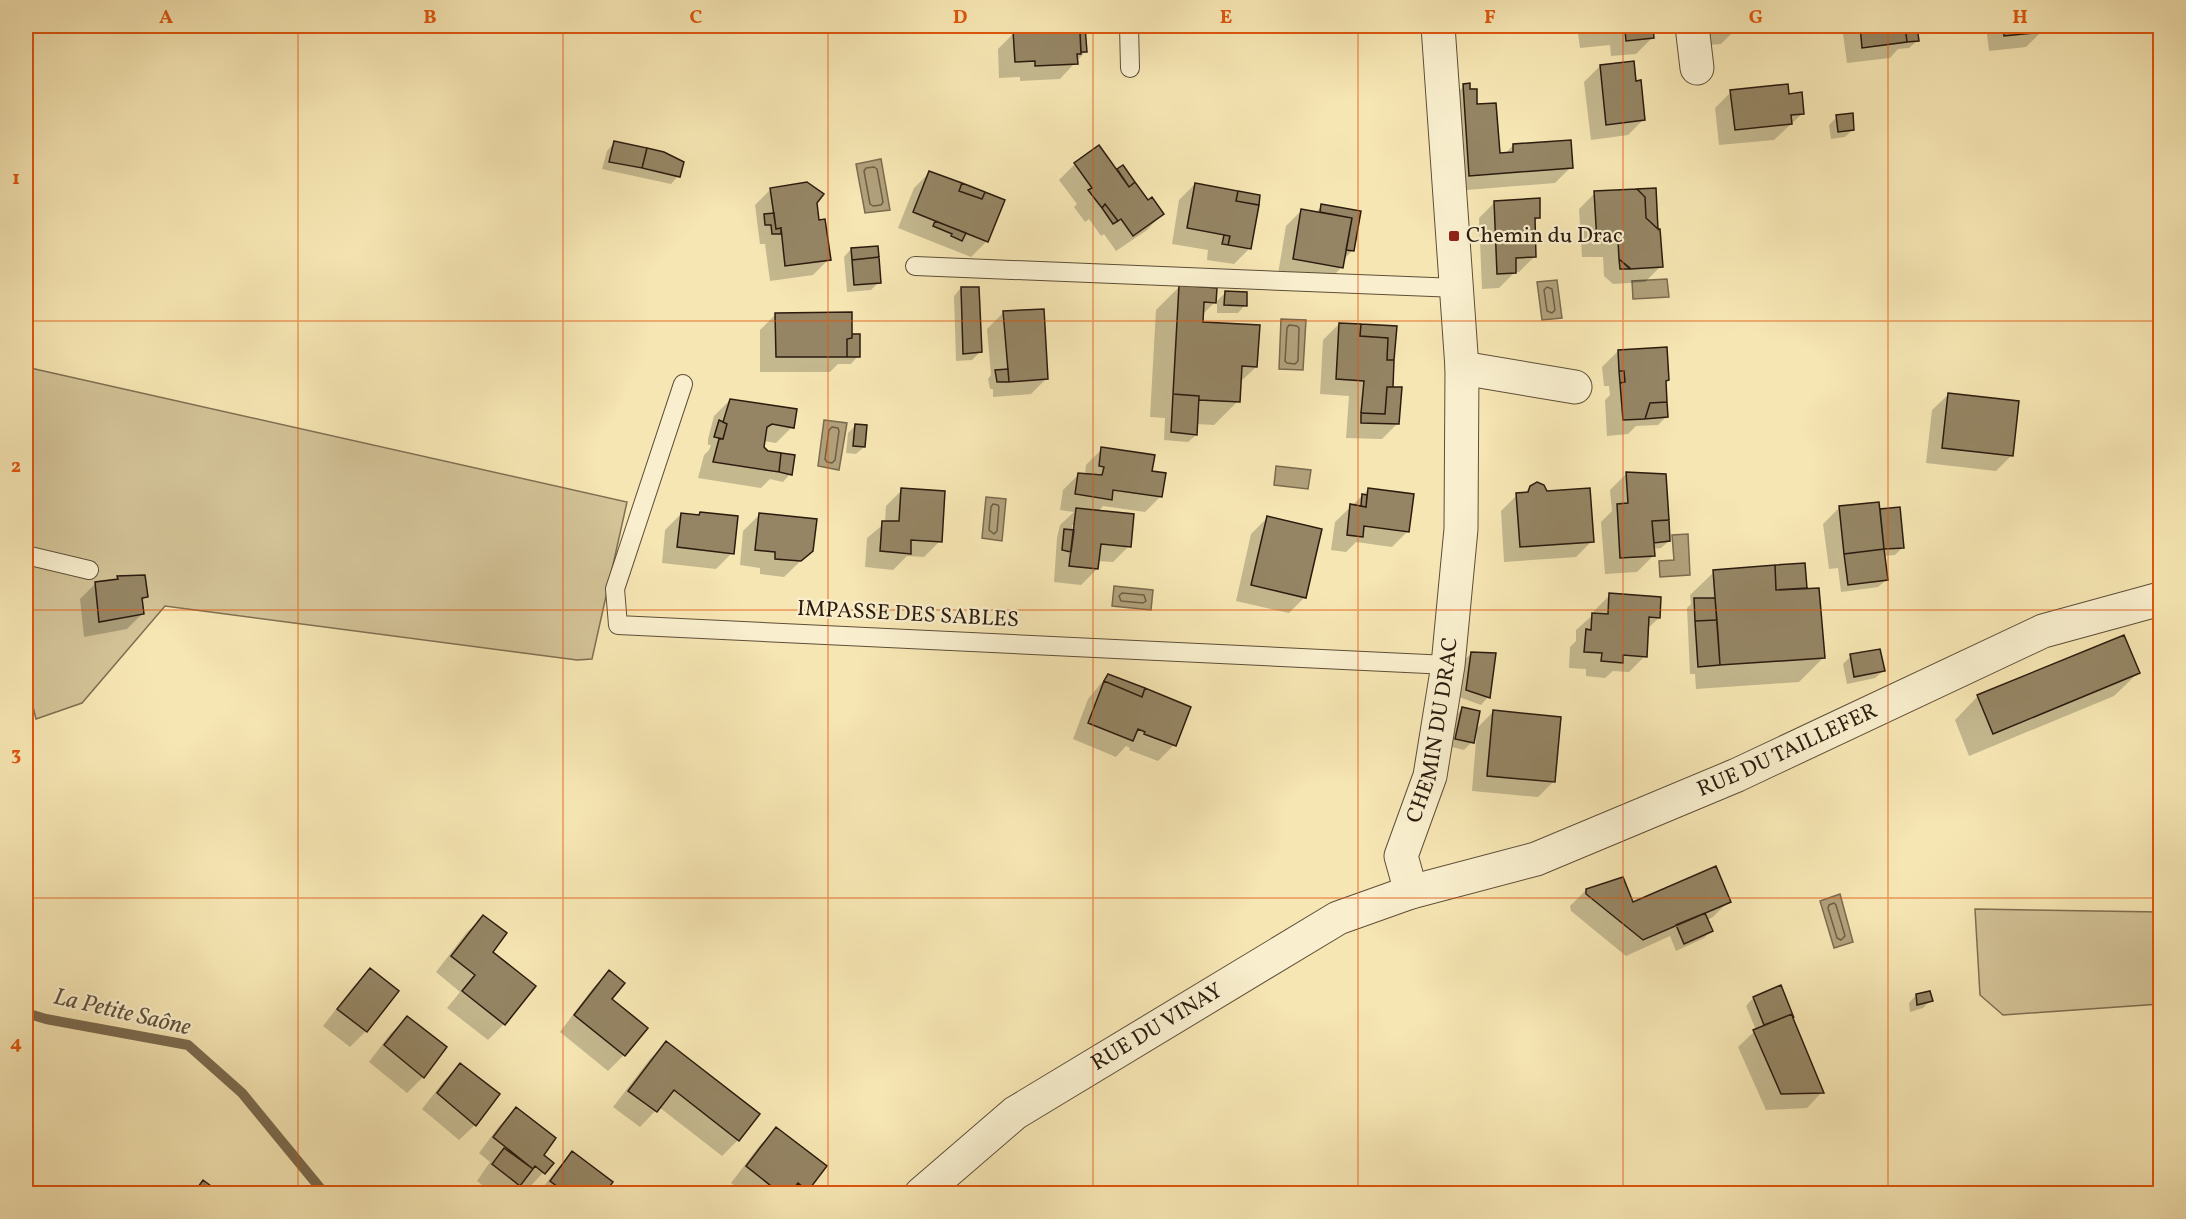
<svg xmlns="http://www.w3.org/2000/svg" width="2186" height="1219" font-family="Vollkorn,serif">
<style>
.green{fill:#d3c397;stroke:#7f6f52;stroke-width:1.5}
.water{fill:#b1a17b;stroke:#7b6b4f;stroke-width:1.5}
.shadow{fill:#0003;fill-rule:evenodd}
.lines{fill:none;stroke-linecap:round;stroke-linejoin:round}
.shore{stroke:#6e5e44;stroke-width:1.5}
.stream{stroke:#7b6b4f;stroke-width:10}
.building{fill:#958564;stroke:#2b1b0e;stroke-width:1.5}
.lane-casing{stroke:#5e4e37;stroke-width:20}
.street-casing{stroke:#5e4e37;stroke-width:35}
.lane{stroke:#f9efce;stroke-width:18}
.street{stroke:#f9efce;stroke-width:33}
.grid{fill:none;stroke:#df560c;stroke-width:1.5;stroke-opacity:0.55}
.poi-dot{fill:#8f2418;stroke:#f9efce;stroke-width:2}
.labels{text-anchor:middle;dominant-baseline:central;stroke-width:4.5;stroke-linejoin:round;paint-order:stroke}
.poi-label{font-size:22px;fill:#2b1b0e;stroke:#f9efce;text-anchor:start}
.street-label{font-size:22px;fill:#2b1b0e;stroke:#f9efce}
.water-label{font-size:24px;font-style:italic;fill:#61513a;stroke:#f9efce}
.neatline{fill:none;stroke:#df560c;stroke-width:2}
.grid-label{font-size:20px;text-anchor:middle;font-weight:bold;fill:#df560c}
</style>
<rect width="100%" height="100%" fill="#f6e6b3"/>
<filter id="stains"><feTurbulence type="fractalNoise" baseFrequency=".00333" numOctaves="4"/><feColorMatrix values="0 0 0 0 .2 0 0 0 0 .09 0 0 0 0 .02 0 0 0 .5 -.17"/></filter>
<radialGradient id="worn" r=".72"><stop offset=".6" stop-color="#630" stop-opacity="0"/><stop offset="1" stop-color="#630" stop-opacity=".3"/></radialGradient>
<path class="green" d="M26,367l601,135 -35,157 -15,1 -412,-54 -83,97 -46,16 -10,-40z
M1975,909l185,3v92l-157,11 -23,-20z"/>
<path class="water" d="M881,159l9,51 -25,3 -9,-49z
M1667,279l2,18 -36,2 -1,-18z
M1557,280l5,38 -20,2 -5,-38z
M1281,319l25,1 -3,50 -24,-1z
M824,420l23,3 -8,47 -21,-4z
M1276,466l35,4 -3,19 -34,-4z
M986,497l20,2 -4,42 -20,-3z
M1688,534l2,41 -30,2 -1,-16 15,-1 -2,-25z
M1114,586l39,4 -2,20 -39,-4z
M1840,894l13,48 -19,6 -14,-47z"/>
<path class="shadow" d="M1029,26h55l1,26 -25,27 -40,2v-4l-21,1 -1,-29 16,-16 8,-1z
M1239,26h33l-4,4 -29,2z
M1577,26h74l1,12 -16,16 -25,2 -1,-11 -30,3z
M1690,26h90l-5,5 -16,1 -1,-5 -22,2 -15,15 -25,2z
M1842,26h73l2,15 -8,7 -11,1 -8,9 -43,5z
M1986,26h55l1,5 -16,16 -37,4z
M1600,66l44,53 -16,16 -37,5 -7,-58z
M1464,86l5,5 29,64 7,-1 8,-9 58,22 -16,16 -101,8 -6,-89z
M1731,92l72,21 -29,27 -55,5 -4,-37z
M1837,117l15,13 -7,7 -14,2 -2,-14z
M614,143l64,33 -7,8 -69,-15 5,-18z
M1075,164l41,8 7,-5 25,35 14,12 -15,16 -31,21 -12,-17 -3,2 -12,-17 -4,3 -11,-15 3,-3 -18,-24z
M930,172l57,69 -16,16 -73,-29 16,-40z
M1195,184l55,64 -16,16 -27,-4 1,-10 -36,-6 7,-44z
M771,189l45,14 2,19 11,37 -16,16 -43,6 -5,-37h-5l-5,-39z
M1595,193l66,73 -16,16 -32,2 -9,-8 -1,-19h-21l-3,-48z
M1495,202l44,15 -6,6 2,33 -16,16 -5,1 -15,15 -17,1 -3,-71z
M1322,206l37,6 -6,38 -10,10 -1,7 -16,16 -48,-9 8,-48 16,-16 13,3z
M851,249l28,33 -8,8 -24,2 -3,-35z
M1180,286l35,16 -14,14v7l55,44 -17,16 -1,18 -24,24 -18,-1v11l-8,7 -24,-2 1,-22 -15,-1 6,-107z
M961,288l19,64 -8,8 -16,1 -2,-65z
M1225,293l20,12 -7,8h-21v-12z
M1003,313l44,65 -16,16 -38,3v-8h-3l-2,-10 3,-4 -4,-46z
M776,314l75,24 7,18 -7,8h-13l-8,8h-70v-42z
M1339,324l52,64 7,35 -16,16 -36,-1 3,-42 -29,-2 3,-54z
M1618,351l46,32 2,34 -8,8 -22,1 -8,8 -21,2 -2,-36 5,-5 -1,-9h-5l-2,-19z
M1949,394l63,61 -16,16 -70,-8 6,-53z
M730,400l62,27 -16,16 -12,-2 -1,6 4,5 23,22 -7,8 -13,-3 -9,9 -63,-10 6,-23 5,-5 2,-5h-3v-6l6,-23z
M856,425l8,22 -8,7 -10,-1 2,-20z
M1102,449l49,23 10,24 -16,16 -42,-6 -5,6 31,34 -16,16 -15,-1 -1,8 -16,16 -27,-3 3,-44 3,-13 14,-13 -14,-2 3,-20 16,-16 6,1 1,-10zM1072,525h3v6h-3z
M1626,474l43,67 -8,7 -8,1v7l-16,16 -32,2 -4,-52 11,-11 -2,-21z
M1530,487l62,54 -16,16 -72,5 -3,-51 16,-16 7,-1z
M1369,489l39,42 -16,16 -36,-5 -10,10 -15,-2 4,-28z
M902,490l38,51 -16,16 -17,-1 -14,14 -28,-3 2,-29 18,-15 1,-17z
M1839,508l40,3 19,-3 5,39 -8,8 -12,1 3,24 -8,7 -37,5 -3,-24 -9,1 -6,-45z
M700,513l32,40 -16,16 -54,-6 3,-33 16,-16 16,2z
M759,515l53,35 -28,27 -24,-3v-6l-20,-3 3,-34z
M1267,518l38,79 -16,16 -53,-12 15,-67z
M1714,572l91,16 -2,2 20,68 -24,24 -103,7 -1,-15h-5l-3,-66 4,-4 -1,-9z
M118,577l28,20 -5,5 2,11 -16,16 -43,8 -4,-38 16,-16 18,-2z
M1610,595l49,23 -12,11 -2,27 -16,16 -16,-1 -8,7 -19,-2v-7l-17,-1 1,-21 6,-6v-11l18,-16v-3z
M1471,654l17,43 -7,8 -22,-8 4,-36z
M1851,656l32,15 -8,7 -28,6 -4,-20z
M2138,673l-24,23 -145,60 -14,-36 23,-24z
M1108,675l66,70 -16,16 -29,-11 1,-2 -4,-2 -10,11 -43,-18 15,-40z
M1462,709l10,33 -8,8 -16,-4 7,-29z
M1493,712l61,69 -16,16 -66,-6 5,-63z
M1586,890l46,14 97,-3 -16,16 -6,3 4,10 -7,8 -28,13 -6,-15 -44,20 -55,-45 -1,-5zM1712,908v3l-8,4v-3z
M483,917l21,107 -16,16 -41,-32 13,-16 -24,-20 31,-40z
M370,970l27,21 -31,40 -16,16 -27,-21 31,-40z
M609,972l1,27 14,56 -16,16 -48,-39 33,-44z
M1781,987l41,105 -15,16 -41,2 -28,-63 18,-17 -10,-24 7,-8z
M1916,995l15,5 -8,8 -13,4 -1,-9z
M407,1018l38,29 -22,30 -16,16 -38,-31 22,-29z
M666,1043l72,97 -16,16 -63,-49 -19,20 -27,-20 37,-48z
M460,1065l15,60 -16,15 -37,-31 22,-28z
M516,1109l26,46 10,8 -24,26 -8,-6 -10,11h-16l-17,-13 13,-19 -11,-9 21,-28z
M776,1129l28,65h-59l-14,-11 29,-38z
M573,1153l29,41h-64l19,-25z"/>
<g class="lines">
<path class="shore" d="M874,167l3,2 6,33 -2,3 -8,1 -3,-2 -6,-33 2,-3z
M1547,287l5,2 3,21 -3,3 -5,-2 -3,-21z
M1289,325l8,1 2,2 -1,33 -3,3 -8,-1 -2,-2 2,-33z
M832,427l6,1 1,3 -4,29 -3,3 -5,-1 -2,-3 4,-29z
M993,504l5,1 1,2 -2,24 -3,3 -5,-4 2,-23z
M1122,593l22,2 2,6 -3,2 -22,-2 -2,-5z
M1834,903l2,2 9,31 -4,4 -4,-2 -9,-30 1,-3z"/>
<path class="stream" d="M26,1013l20,6 142,26 54,48 83,101"/>
</g>
<path class="building" d="M1034,26h42v7h4l1,21h-4l1,10 -43,2v-5l-20,1 -2,-31 21,-1z
M1076,26h9l2,26h-6l-1,-19h-4z
M1595,26h58l1,12 -28,3 -1,-11 -30,3z
M1707,26h32v3l-27,2z
M1860,26h45l2,16 -45,6z
M1905,26h12l2,15 -12,1z
M2003,26h40v6l-39,4z
M1634,61l2,20 5,-1 4,40 -39,5 -6,-60z
M1470,83v6h7v15l19,-1 4,50 13,-1v-8l58,-4 2,28 -104,8 -6,-92z
M1788,84l1,10 13,-2 2,22 -13,1 1,9 -57,6 -5,-40z
M1853,113l1,17 -16,2 -2,-17z
M614,141l33,7 -5,20 -33,-6z
M1099,145l30,42 6,-5 13,18 4,-3 12,17 -31,22 -12,-17 -3,2 -13,-17 -3,4 -14,-18 4,-2 -18,-25z
M647,148l17,4 20,10 -4,15 -38,-9z
M1123,165l12,17 -6,5 -12,-18z
M929,171l33,12 -3,8 23,8 3,-7 20,8 -17,42 -75,-30z
M807,182l17,12 -7,9 2,17 6,-1 6,41 -46,6 -4,-38 -5,1 -6,-41z
M962,183l23,9 -3,7 -23,-8z
M1195,183l43,8 -2,10 23,4 -8,44 -23,-4 2,-9 -43,-8z
M1656,188l2,41 -12,-11 -1,-21 -8,-8z
M1637,189l8,8 1,21 12,11h2l3,38 -33,2 -11,-10 -1,-18 -21,1 -3,-51z
M1238,191l22,4 -1,10 -23,-4z
M1540,198v20h-5l1,39 -20,1v15l-19,1 -3,-73z
M1105,204l13,17 -5,3 -11,-16z
M1321,204l40,7 -7,40 -8,-1 6,-32 -32,-6z
M1301,209l51,9 -9,50 -50,-9z
M774,213l2,16 5,-1v6h-9l-1,-9h-6l-1,-11z
M935,221l31,12 -4,8 -11,-5 1,-2 -19,-8z
M1224,235l6,1 -2,9 -6,-1z
M878,246l1,11 -27,3 -1,-12z
M879,257l2,26 -27,2 -2,-25z
M1619,259l11,9v1h-10z
M1179,285l38,3 -1,15 -12,-1 -1,20 57,3 -3,42 -15,-1 -2,36 -41,-2v-4l-26,-2z
M961,287h18l3,65 -19,2z
M1225,291l22,1v14l-23,-1z
M1044,309l4,70 -39,3 -6,-71z
M852,312v26l-5,1v18h-71l-1,-44z
M1339,323l22,1 -1,12 28,2 -1,22h7l-1,27h-6l-2,27 -24,-1 3,-32 -28,-2z
M1361,324l36,2 -3,34h-7l1,-22 -28,-2z
M852,334h8v23h-13v-18l5,-1z
M1667,347l2,33 -3,1 1,21 -17,1 -5,16 -22,1 -3,-37 5,-1 -1,-11h-5l-1,-21z
M1008,369l1,13h-12l-2,-12z
M1619,371h5l1,11 -5,1z
M1387,387h15l-3,37 -38,-1v-10l24,1z
M1948,393l71,8 -6,55 -71,-8z
M1173,394l26,2 -2,39 -26,-3z
M730,399l67,10 -3,19 -22,-4 -5,3 -3,20 4,4 13,2 -2,19 -66,-10 6,-23h4l4,-15 -4,-2z
M1667,402l1,15 -23,2 5,-16z
M719,420l8,4 -4,15 -9,-2z
M855,424l12,1 -2,22 -12,-1z
M1101,447l54,8 -3,16 14,2 -4,24 -49,-7 -1,10 -37,-6 3,-21 24,2 2,-8 -5,-1z
M781,453l14,2 -3,20 -13,-3z
M1626,472l40,2 3,46 -17,1 3,35 -35,2 -3,-54 11,-1z
M1537,482l7,3 3,6 43,-3 4,54 -74,5 -4,-54 12,-1 2,-6z
M901,488l44,3 -3,51 -31,-2v14l-31,-3 2,-30h17z
M1368,488l46,6 -5,38 -45,-6 -1,11 -16,-2 3,-31 16,3z
M1362,494l5,1 -1,12 -5,-1z
M1879,502l5,47 -40,5 -5,-48z
M1900,507l4,41 -20,1 -4,-40z
M1076,508l58,6 -3,33 -30,-3 -3,25 -29,-3z
M700,512l38,4 -4,38 -57,-7 4,-34 18,2z
M759,513l58,6 -4,32 -12,10 -26,-2v-7l-20,-2z
M1267,516l55,13 -16,69 -55,-13z
M1669,520l1,21 -16,2 -2,-22z
M1064,529l10,1 -3,22 -9,-2z
M1884,549l4,31 -40,5 -4,-31z
M1805,563l2,25 -31,2 -1,-25z
M1775,565l1,25 43,-2 6,70 -105,7 -7,-95z
M145,575l3,22 -6,1 2,16 -45,8 -4,-40 23,-3 -1,-3z
M1609,593l52,4 -1,21 -11,-1 -2,40 -24,-2v8l-22,-2 1,-8 -18,-1 2,-23 5,1 1,-17 16,1z
M1694,598h21l2,22 -22,1z
M1717,620l3,45 -22,2 -3,-46z
M2124,635l16,38 -147,61 -16,-39z
M1880,649l5,22 -31,6 -4,-23z
M1471,652l25,1 -6,45 -24,-8z
M1108,674l37,14 -3,9 -38,-16z
M1104,681l38,16 3,-9 46,19 -15,39 -32,-12 1,-2 -7,-3 -5,12 -45,-18z
M1462,707l18,4 -6,32 -19,-4z
M1493,710l68,7 -6,65 -68,-6z
M1716,866l15,36 -88,38 -57,-46v-5l37,-12 10,25z
M1705,913l8,18 -29,13 -8,-19z
M483,915l24,18 -14,19 43,34 -31,39 -43,-34 13,-16 -24,-19z
M370,968l29,23 -32,41 -30,-23z
M609,970l16,13 -13,16 36,29 -23,28 -51,-41z
M1781,985l13,33 -2,-4 -28,11 -11,-28z
M1930,991l3,10 -16,4 -1,-11z
M1792,1014l1,4 31,75 -43,1 -28,-64z
M407,1016l40,31 -23,31 -40,-33z
M666,1041l94,73 -21,27 -65,-51 -17,22 -29,-21z
M460,1063l40,31 -24,32 -39,-33z
M516,1107l40,31 -12,17 10,8 -9,11 -10,-8 -2,3 -40,-32z
M776,1127l51,39 -19,25 -10,-8 -8,11h-9l-35,-28z
M504,1148l29,21 -13,17 -28,-22z
M572,1151l41,31 -9,12h-41l-3,-2 2,-2 -12,-9z
M203,1180l19,14h-29z
M798,1183l10,8 -2,3h-16z"/>
<g class="lines">
<defs>
<path id="lane" d="M1129,26l1,42
M915,266l542,22
M683,384l-68,205 3,36 830,40
M26,555l63,15"/>
<g id="street">
<path d="M1692,26l5,42"/>
<path d="M1462,368l113,19"/>
<path id="s1" d="M1411,892l-10,-36 29,-80 18,-111 13,-136 1,-161 -24,-342"/>
<path id="s2" d="M921,1194l94,-81 323,-195 73,-26 125,-33 201,-84 306,-144 117,-32"/>
</g>
</defs>
<use href="#lane" class="lane-casing"/>
<use href="#street" class="street-casing"/>
<use href="#lane" class="lane"/>
<use href="#street" class="street"/>
</g>
<path class="grid" d="M298,26v1168M563,26v1168M828,26v1168M1093,26v1168M1358,26v1168M1623,26v1168M1888,26v1168M26,321h2134M26,610h2134M26,898h2134"/>
<rect class="poi-dot" x="1448" y="230" width="12" height="12" rx="3"/>
<g class="labels">
<g class="poi-label">
<text x="1466" y="236">Chemin du Drac</text>
</g>
<g class="street-label">
<text transform="translate(908 615) rotate(3)">IMPASSE DES SABLES</text>
<text stroke="none"><textPath href="#s1" startOffset="168">CHEMIN DU DRAC</textPath></text>
<text stroke="none"><textPath href="#s2" startOffset="982">RUE DU TAILLEFER</textPath></text>
<text stroke="none"><textPath href="#s2" startOffset="290">RUE DU VINAY</textPath></text>
</g>
<g class="water-label">
<text transform="translate(122 1013) rotate(13)">La Petite Saône</text>
</g>
</g>
<rect width="2186" height="1219" fill="none" stroke="#f6e6b3" stroke-width="66"/>
<rect x="33" y="33" width="2120" height="1153" class="neatline"/>
<g class="grid-label">
<text x="166" y="23">A</text>
<text x="430" y="23">B</text>
<text x="696" y="23">C</text>
<text x="960" y="23">D</text>
<text x="1226" y="23">E</text>
<text x="1490" y="23">F</text>
<text x="1756" y="23">G</text>
<text x="2020" y="23">H</text>
<text x="16" y="184">1</text>
<text x="16" y="472">2</text>
<text x="16" y="760">3</text>
<text x="16" y="1049">4</text>
</g>
<rect width="100%" height="100%" filter="url(#stains)"/>
<rect width="100%" height="100%" fill="url(#worn)"/>
</svg>
